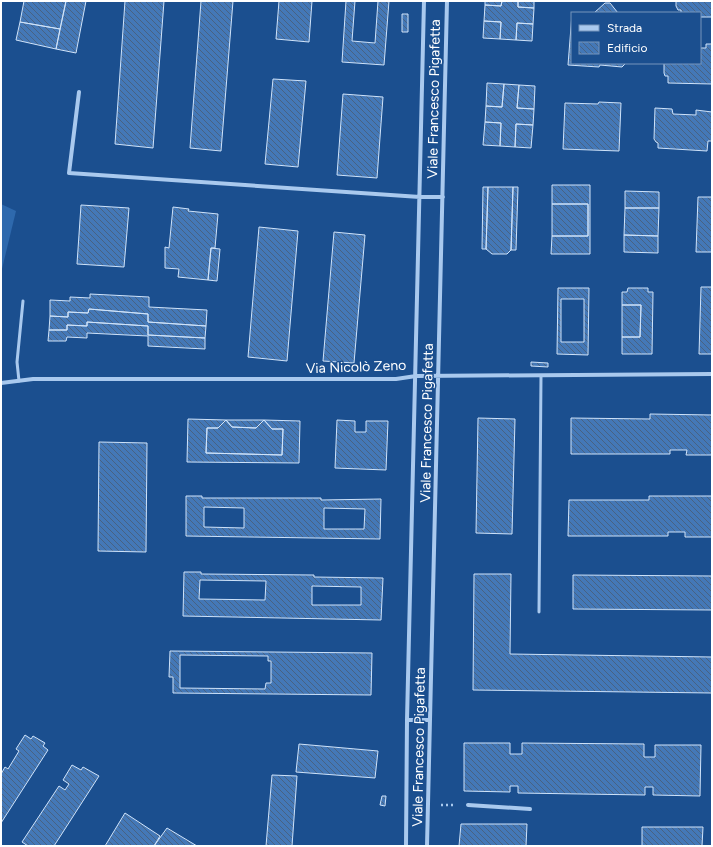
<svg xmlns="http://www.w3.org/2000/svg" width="713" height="847" font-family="Figtree,sans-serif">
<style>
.green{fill:#2e69ad}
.building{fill:url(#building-back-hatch);stroke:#cfe3fa;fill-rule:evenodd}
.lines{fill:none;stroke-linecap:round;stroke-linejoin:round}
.path{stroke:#a9c9ee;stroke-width:2.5;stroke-dasharray:2 3;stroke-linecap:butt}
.lane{stroke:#a9c9ee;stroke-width:3}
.street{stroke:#a9c9ee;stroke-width:4}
.labels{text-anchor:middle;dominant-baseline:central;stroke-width:3;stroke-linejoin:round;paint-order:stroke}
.street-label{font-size:14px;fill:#fff;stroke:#1b4f8f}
</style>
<defs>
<pattern id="building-back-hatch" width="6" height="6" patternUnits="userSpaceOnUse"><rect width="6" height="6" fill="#4478b7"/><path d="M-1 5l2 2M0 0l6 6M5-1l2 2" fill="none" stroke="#486282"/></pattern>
</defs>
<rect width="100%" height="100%" fill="#1b4f8f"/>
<path class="green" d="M1,204l15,7 -15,62z"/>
<path class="building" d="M24,1h42l-6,28 -40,-7z
M66,1h20l-10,52 -20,-4z
M125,1h39l-11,147 -38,-4z
M201,1h32l-12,150 -31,-3z
M279,1h33l-3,41 -33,-3z
M346,1h9l-3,40 23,2 3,-42h11l-5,64 -42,-3z
M485,1h17l-1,5 -16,-1z
M502,1h16v6l16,1 -1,16 -16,-1 -1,17 -16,-1 1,-17 -17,-1 1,-16 16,1z
M518,1h16v7l-16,-1z
M676,1h36v16h-12v-4h-19v-3h-3l-2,-4z
M605,3h5l8,10h-24z
M402,14h6v18h-6z
M572,14v49h54l-4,4 -22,-2 -1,2 -31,-2z
M484,21l17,1 -1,17 -17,-1z
M20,22l40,7 -4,20 -40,-9z
M517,23l16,1 -1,17 -16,-1z
M706,44h6v40l-44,-1v-7h-3l-1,-3v-10h36v-15h6z
M273,79l33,2 -8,86 -33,-3z
M487,83l17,1 -2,23 -16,-1z
M504,84l15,1 -2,23 17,1 -1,16 -17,-1 -1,23 -15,-1 1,-23 -16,-1 1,-16 16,1z
M519,85l16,1 -1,23 -17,-1z
M343,94l40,3 -6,81 -40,-3z
M599,102l22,1 -2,48 -56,-2 2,-46 33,1z
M655,108l17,1 1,5 23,1v-5l16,2v29h-4l-1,10 -49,-3v-5l-2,-1 -2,-3z
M485,122l16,1 -1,23 -17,-1z
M516,124l17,1 -2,23 -16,-1z
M552,185h38v69h-39l1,-18h36v-32h-36z
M483,187h5l-2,62h-4z
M488,187h25l-2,63 -4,4h-15l-6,-5z
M513,187h5l-2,63h-5z
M625,191l34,1v16h-34z
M698,197h14v55h-16z
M552,204h36v32h-36z
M81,205l48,3 -5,59 -47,-3z
M173,207l16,2 -1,2 30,3 -3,34h-4l-3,32 -30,-3 1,-8 -14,-1v-21l4,1z
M625,208h34l-1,28 -34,-1z
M259,227l39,4 -11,130 -39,-4z
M334,232l31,3 -11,128 -31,-2z
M624,235l34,1v17l-34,-1z
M211,248l9,1 -3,32 -9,-1z
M701,287h11v67h-13z
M558,288h31l-1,67 -31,-1zM561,299h23v43h-23z
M628,288h20v4h5l-1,62h-30v-17h18l1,-32h-19v-13h5z
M90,294l59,3v10l58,3 -1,16 -58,-4v-8l-59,-5 -1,4 -20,-1v5l-18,-1v-16l20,1v-4l20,1z
M622,305h19l-1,32h-18z
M89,309l59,5v8l58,4 -1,12 -57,-3v-9l-61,-4v4l-20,-1v5h-18l1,-14 18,1v-5l20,1z
M87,322l61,4v9l57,3v11l-57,-3v-10l-21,-1 -40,-2v5l-20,-1 -1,4h-18l1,-11h18v-5l20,1z
M531,362l17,1v4l-17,-1z
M650,414l62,1v40h-26l1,-5h-17v4h-99v-36l79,1z
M478,418l37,1 -3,115 -36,-1z
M188,419l38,1 -8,8h-11l-1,25 76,2 1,-26h-11l-8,-9 36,1 -1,42 -112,-1z
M226,420l6,7 24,1 8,-8 8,9h11l-1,26 -76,-2 1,-25h11z
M226,420h38l-8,8 -24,-1z
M337,420l18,1v11h11v-11h22l-2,49 -51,-2z
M99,442l48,1 -1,109 -48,-1z
M186,496h16v2h119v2l60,-1 -1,40 -194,-3zM204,507l40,1v20l-40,-1zM324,508l41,1 -1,20h-40z
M649,496h63v41h-27v-5h-17v4h-100l1,-36h80z
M184,572h17v2l113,1v2l69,1 -2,42 -198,-4zM200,580l66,1 -1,19 -66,-1zM312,586l49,1v18h-49z
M474,574h37l-1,80 202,3v36l-239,-3z
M573,575l139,1v34l-139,-1z
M170,651l202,2 -1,42 -198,-2v-16h-4zM180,655l88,1v5h3v22h-5l-1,6 -85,-1z
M25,735l6,4 2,-3 12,7 -2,3 5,4 -47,73v-49l4,-7 3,2 11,-18 -3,-2z
M464,743h46v11h12v-11l122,1v13h11v-12h46l-1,51 -47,-1v-8h-8v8l-127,-2v-7h-8v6l-46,-1z
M299,744l79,7 -3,27 -79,-6z
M72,765l9,5 2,-3 16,9 -45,70h-26l-6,-4 37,-56 6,4 4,-6 -6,-4z
M272,775l25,1 -5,70h-26z
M382,796h4l-1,10 -5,-1z
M125,813l35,23 -6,10h-49z
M461,824h66l-1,22h-67z
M642,827h61l-1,19h-60z
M167,828l30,18h-43z"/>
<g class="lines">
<path class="path" d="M441,805h15"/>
<path class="lane" d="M19,381l-2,-19 6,-61
M539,612l2,-236"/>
<path class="street" d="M79,92l-10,81 351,24h23
M1,383l32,-4h363l20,-3 296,-2
M407,720h23
M468,805l62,4
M406,846l1,-126 17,-719
M427,846l20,-845"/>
</g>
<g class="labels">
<g class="street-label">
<text transform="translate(434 99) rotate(-89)">Viale Francesco Pigafetta</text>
<text transform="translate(356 367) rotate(-2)">Via Nicolò Zeno</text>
<text transform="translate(427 423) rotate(-89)">Viale Francesco Pigafetta</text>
<text transform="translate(419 747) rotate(-89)">Viale Francesco Pigafetta</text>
</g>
</g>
<rect width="713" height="847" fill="none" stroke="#ffffff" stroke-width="4"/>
<rect x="571" y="12" width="130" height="52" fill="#1b4f8f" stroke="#7695bc"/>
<rect x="579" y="25" width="20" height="6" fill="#a9c9ee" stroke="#7695bc"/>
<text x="607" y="32" font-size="12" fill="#ffffff">Strada</text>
<rect x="579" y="42" width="20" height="12" fill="url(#building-back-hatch)" stroke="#7695bc"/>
<text x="607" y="52" font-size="12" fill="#ffffff">Edificio</text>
</svg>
